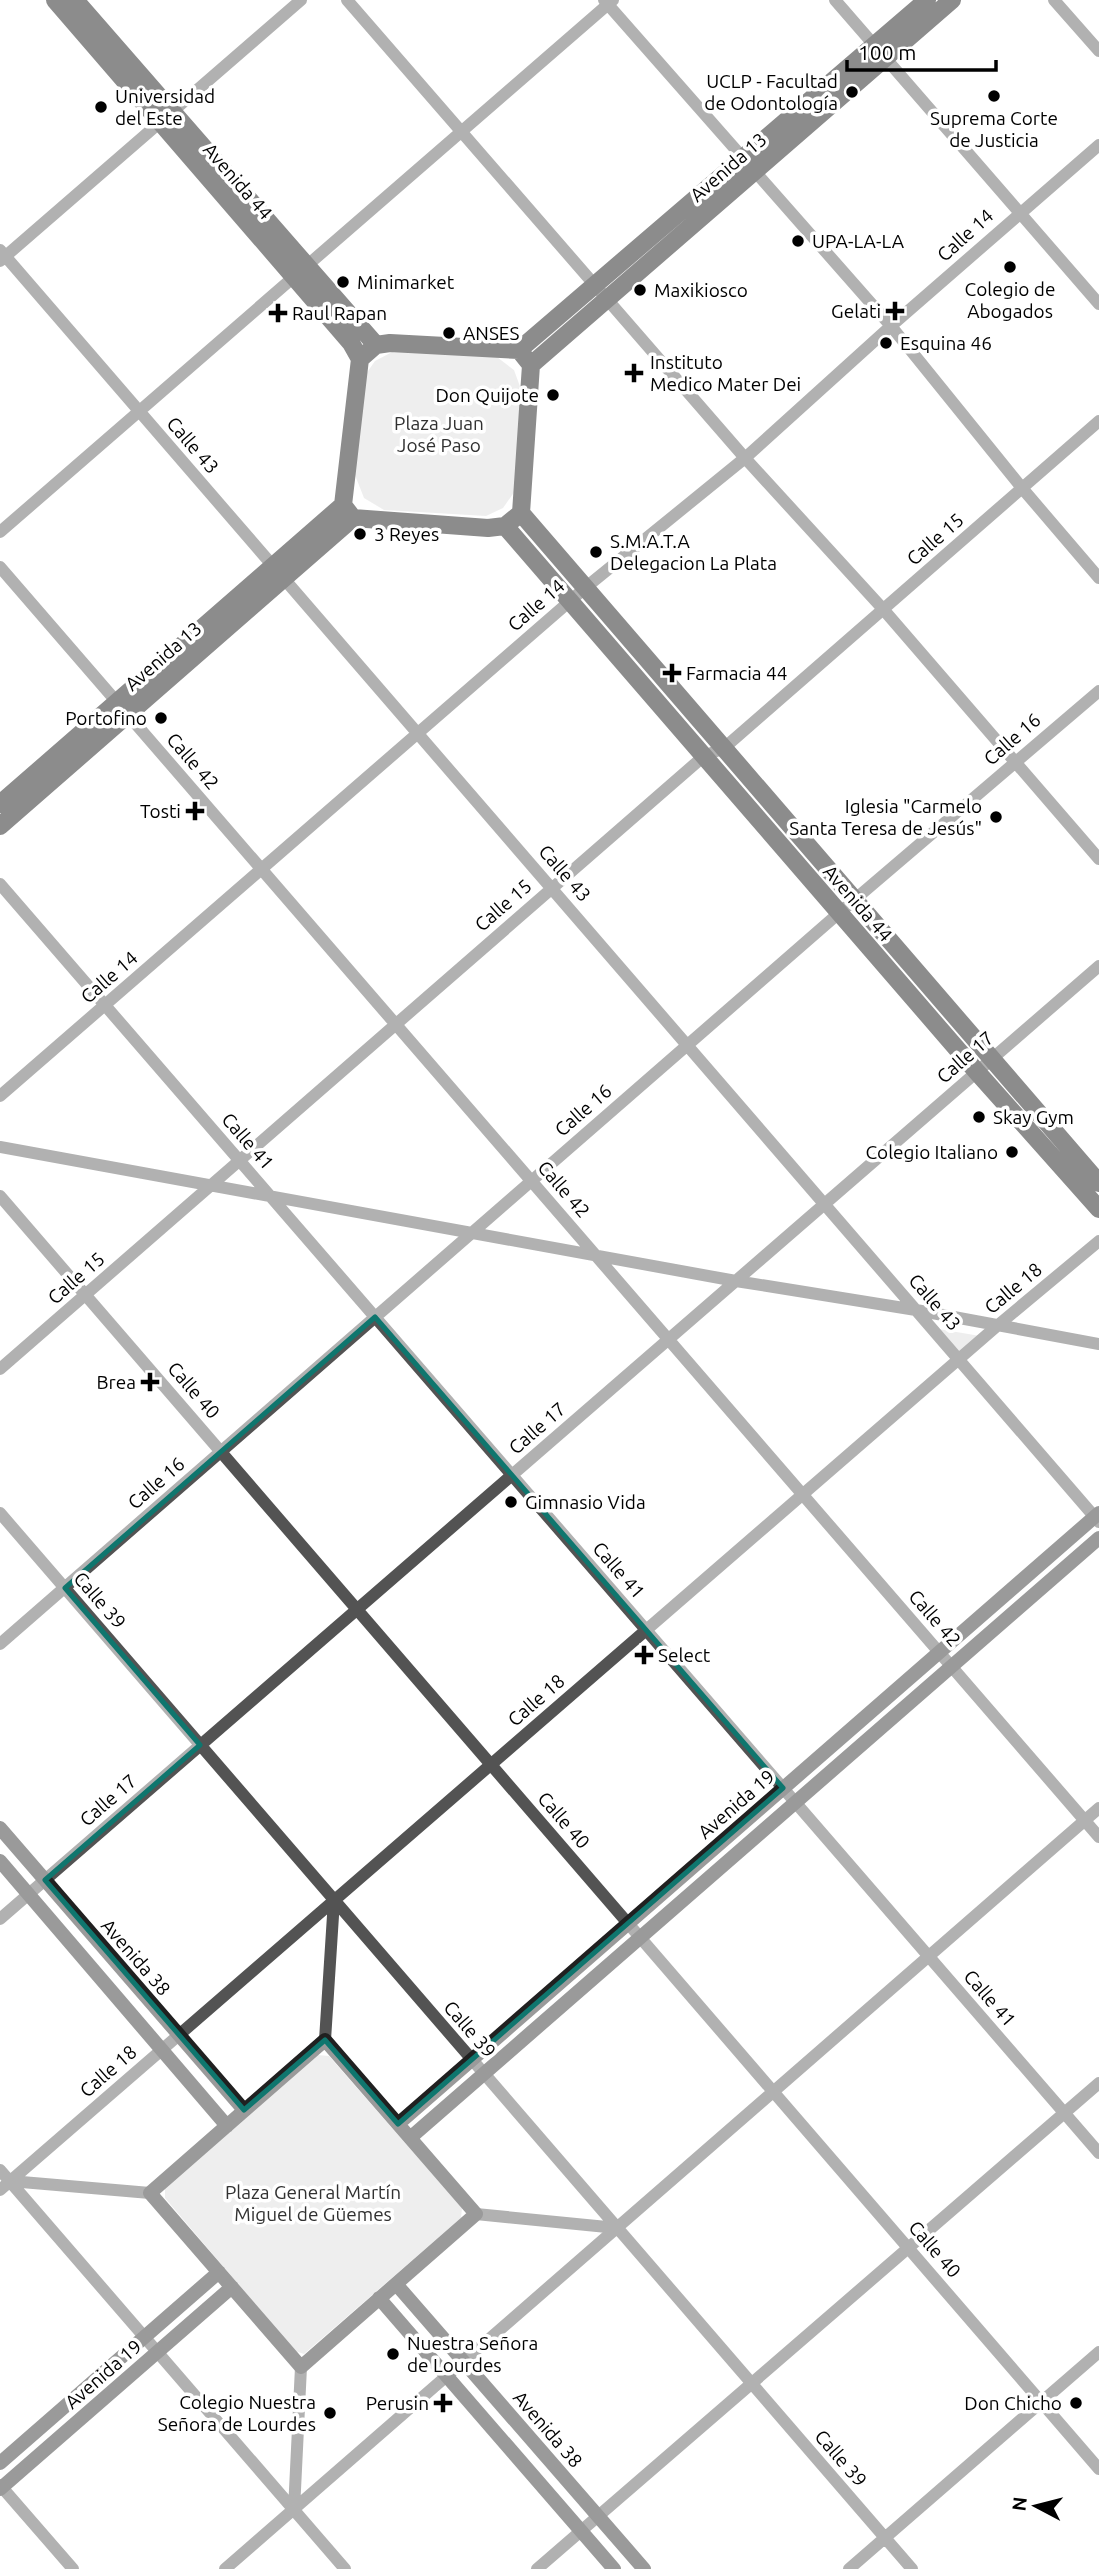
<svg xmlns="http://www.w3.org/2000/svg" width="1099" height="2569" font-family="Ubuntu,sans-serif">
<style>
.green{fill:#dadada}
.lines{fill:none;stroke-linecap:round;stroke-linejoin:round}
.minor{stroke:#535353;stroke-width:12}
.secondary{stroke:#202020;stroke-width:14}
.primary{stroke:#000;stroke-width:18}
.marked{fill:none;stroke:#0f766e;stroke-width:5;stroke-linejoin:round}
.poi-dot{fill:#000;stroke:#fff;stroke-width:2.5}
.labels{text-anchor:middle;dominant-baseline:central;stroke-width:7;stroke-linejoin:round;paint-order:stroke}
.poi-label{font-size:19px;fill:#000;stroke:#fff;text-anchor:start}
.street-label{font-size:19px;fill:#000;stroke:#fff}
.park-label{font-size:19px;fill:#313131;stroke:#fff}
</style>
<rect width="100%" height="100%" fill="#fff"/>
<path class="green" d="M394,351l103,6 17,13 8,22 -7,99 -12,17 -17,8 -102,-6 -20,-12 -9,-23 6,-94 14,-20z
M939,1329l41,7 -20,17z
M318,2055l11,1 133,152 -1,10 -157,136 -9,-3 -130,-153v-10z"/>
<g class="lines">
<path class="minor" d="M347,0l398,458 138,151 216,250
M604,0l287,326 131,162 77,90
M835,0l264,304
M1054,0l45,51
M0,250l1099,1272
M0,261l301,-261
M0,532l613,-532
M0,567l1099,1270
M0,884l1099,1269
M0,1096l585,-508 160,-130 146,-132 208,-181
M0,1147l736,134 180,29 183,34
M0,1196l1099,1273
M0,1369l704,-613 20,-8 375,-327
M0,1513l912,1056
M0,1644l839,-731 260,-222
M0,1919l1099,-953
M325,2040l9,-140
M0,2170l345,399
M10,2181l140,12
M0,2190l997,-864 102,-85
M476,2214l141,14
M0,2485l73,84
M294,2510l7,-143
M225,2569l874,-761
M537,2569l562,-486
M849,2569l250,-217"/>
<path class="secondary" d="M0,1828l244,282
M0,1861l227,265
M325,2040l151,174 -175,153 -151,-174z
M398,2124l701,-611
M410,2138l689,-600
M396,2284l248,285
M379,2298l235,271
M0,2463l219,-191
M0,2489l232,-202"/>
<path class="primary" d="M55,0l296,343 9,16
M75,0l301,345
M390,343l129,7 12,15 -10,148 -16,13 -17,2 -135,-10 -10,-13 17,-146 16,-14z
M519,350l408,-350
M531,365l421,-365
M521,513l578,670
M505,526l472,546 122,137
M0,804l343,-299
M0,826l353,-308"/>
</g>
<path d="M0 0H1099V2569H0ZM375,1317l408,471 -385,336 -73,-84 -81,70 -199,-230 155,-135 -135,-157z" fill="#fff" fill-opacity=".55" fill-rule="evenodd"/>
<path class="marked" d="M375,1317l408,471 -385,336 -73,-84 -81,70 -199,-230 155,-135 -135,-157z"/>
<g class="poi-dot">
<circle cx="852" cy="92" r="7"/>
<circle cx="994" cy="96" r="7"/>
<circle cx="101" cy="107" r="7"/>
<circle cx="798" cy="241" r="7"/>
<circle cx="1010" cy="267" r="7"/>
<circle cx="343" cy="282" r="7"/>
<circle cx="640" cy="290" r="7"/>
<path d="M891.5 300.5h7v7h7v7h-7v7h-7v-7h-7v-7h7z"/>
<path d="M274.5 302.5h7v7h7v7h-7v7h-7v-7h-7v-7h7z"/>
<circle cx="449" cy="333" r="7"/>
<circle cx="886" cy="343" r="7"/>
<path d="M630.5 362.5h7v7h7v7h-7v7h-7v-7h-7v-7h7z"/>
<circle cx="553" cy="395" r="7"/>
<circle cx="360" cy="534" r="7"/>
<circle cx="596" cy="552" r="7"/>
<path d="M668.5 662.5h7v7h7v7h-7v7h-7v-7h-7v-7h7z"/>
<circle cx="161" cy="718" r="7"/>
<path d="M191.5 800.5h7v7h7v7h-7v7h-7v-7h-7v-7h7z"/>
<circle cx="996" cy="817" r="7"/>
<circle cx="979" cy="1117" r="7"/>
<circle cx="1012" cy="1152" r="7"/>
<path d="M146.5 1371.5h7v7h7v7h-7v7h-7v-7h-7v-7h7z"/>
<circle cx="511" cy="1502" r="7"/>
<path d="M640.5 1644.5h7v7h7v7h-7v7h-7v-7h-7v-7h7z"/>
<circle cx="393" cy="2354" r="7"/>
<path d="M439.5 2392.5h7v7h7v7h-7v7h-7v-7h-7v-7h7z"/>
<circle cx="1076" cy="2403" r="7"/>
<circle cx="330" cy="2413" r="7"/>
</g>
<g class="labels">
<g class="poi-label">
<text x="838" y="81" text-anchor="end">UCLP - Facultad<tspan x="838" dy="22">de Odontología</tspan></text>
<text x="115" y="96">Universidad<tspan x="115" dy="22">del Este</tspan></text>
<text x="994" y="118" text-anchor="middle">Suprema Corte<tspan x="994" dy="22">de Justicia</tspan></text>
<text x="812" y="241">UPA-LA-LA</text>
<text x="357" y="282">Minimarket</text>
<text x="1010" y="289" text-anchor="middle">Colegio de<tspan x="1010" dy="22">Abogados</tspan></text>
<text x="654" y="290">Maxikiosco</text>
<text x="881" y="311" text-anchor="end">Gelati</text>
<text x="292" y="313">Raul Rapan</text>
<text x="463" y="333">ANSES</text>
<text x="900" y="343">Esquina 46</text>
<text x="650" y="362">Instituto<tspan x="650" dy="22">Medico Mater Dei</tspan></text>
<text x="539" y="395" text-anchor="end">Don Quijote</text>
<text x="374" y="534">3 Reyes</text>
<text x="610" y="541">S.M.A.T.A<tspan x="610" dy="22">Delegacion La Plata</tspan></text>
<text x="686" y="673">Farmacia 44</text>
<text x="147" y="718" text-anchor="end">Portofino</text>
<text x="982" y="806" text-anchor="end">Iglesia "Carmelo<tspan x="982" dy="22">Santa Teresa de Jesús"</tspan></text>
<text x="181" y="811" text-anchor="end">Tosti</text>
<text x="993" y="1117">Skay Gym</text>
<text x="998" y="1152" text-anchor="end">Colegio Italiano</text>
<text x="136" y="1382" text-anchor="end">Brea</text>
<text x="525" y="1502">Gimnasio Vida</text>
<text x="658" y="1655">Select</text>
<text x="407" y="2343">Nuestra Señora<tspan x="407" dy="22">de Lourdes</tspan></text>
<text x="316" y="2402" text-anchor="end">Colegio Nuestra<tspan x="316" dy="22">Señora de Lourdes</tspan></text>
<text x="429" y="2403" text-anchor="end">Perusin</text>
<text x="1062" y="2403" text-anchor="end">Don Chicho</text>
</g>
<g class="street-label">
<text transform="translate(728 167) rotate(-41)">Avenida 13</text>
<text transform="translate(238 181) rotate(49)">Avenida 44</text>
<text transform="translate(965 235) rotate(-42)">Calle 14</text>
<text transform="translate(193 445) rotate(49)">Calle 43</text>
<text transform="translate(935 539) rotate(-41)">Calle 15</text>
<text transform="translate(536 605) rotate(-41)">Calle 14</text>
<text transform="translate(163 656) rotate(-41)">Avenida 13</text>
<text transform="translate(1012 739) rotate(-41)">Calle 16</text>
<text transform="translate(193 761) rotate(49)">Calle 42</text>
<text transform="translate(565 873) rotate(49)">Calle 43</text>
<text transform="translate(858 903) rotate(49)">Avenida 44</text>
<text transform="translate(503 905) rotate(-41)">Calle 15</text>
<text transform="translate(109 977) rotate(-41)">Calle 14</text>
<text transform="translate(965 1057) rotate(-41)">Calle 17</text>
<text transform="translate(583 1110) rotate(-41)">Calle 16</text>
<text transform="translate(248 1141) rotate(49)">Calle 41</text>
<text transform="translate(564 1189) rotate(49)">Calle 42</text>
<text transform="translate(76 1278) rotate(-41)">Calle 15</text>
<text transform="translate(1013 1288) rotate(-40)">Calle 18</text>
<text transform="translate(935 1302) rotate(49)">Calle 43</text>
<text transform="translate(194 1390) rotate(49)">Calle 40</text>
<text transform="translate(537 1428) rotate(-41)">Calle 17</text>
<text transform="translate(156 1483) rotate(-41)">Calle 16</text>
<text transform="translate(619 1570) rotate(49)">Calle 41</text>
<text transform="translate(100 1600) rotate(49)">Calle 39</text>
<text transform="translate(935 1618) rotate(49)">Calle 42</text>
<text transform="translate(536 1700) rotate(-41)">Calle 18</text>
<text transform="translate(108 1800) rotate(-41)">Calle 17</text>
<text transform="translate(736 1804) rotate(-41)">Avenida 19</text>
<text transform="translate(564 1820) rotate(49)">Calle 40</text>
<text transform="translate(136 1957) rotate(49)">Avenida 38</text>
<text transform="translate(990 1998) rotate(49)">Calle 41</text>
<text transform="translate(470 2029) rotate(49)">Calle 39</text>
<text transform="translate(108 2071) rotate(-41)">Calle 18</text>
<text transform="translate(935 2249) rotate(49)">Calle 40</text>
<text transform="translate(103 2374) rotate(-41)">Avenida 19</text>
<text transform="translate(548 2429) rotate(49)">Avenida 38</text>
<text transform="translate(841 2458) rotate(49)">Calle 39</text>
</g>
<g class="park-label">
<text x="439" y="423">Plaza Juan<tspan x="439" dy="22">José Paso</tspan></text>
<text x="313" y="2192">Plaza General Martín<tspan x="313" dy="22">Miguel de Güemes</tspan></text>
</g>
</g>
<g transform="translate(1036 2506) rotate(277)" stroke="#ffffff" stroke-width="5" paint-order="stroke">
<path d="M0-5L12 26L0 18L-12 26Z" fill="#000000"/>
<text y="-10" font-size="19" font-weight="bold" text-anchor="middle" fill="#000000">N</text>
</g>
<path d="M847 60v10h149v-10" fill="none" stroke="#000000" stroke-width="3.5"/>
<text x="858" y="60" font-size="21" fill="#000000" stroke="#ffffff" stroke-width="5" paint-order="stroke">100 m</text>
</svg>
